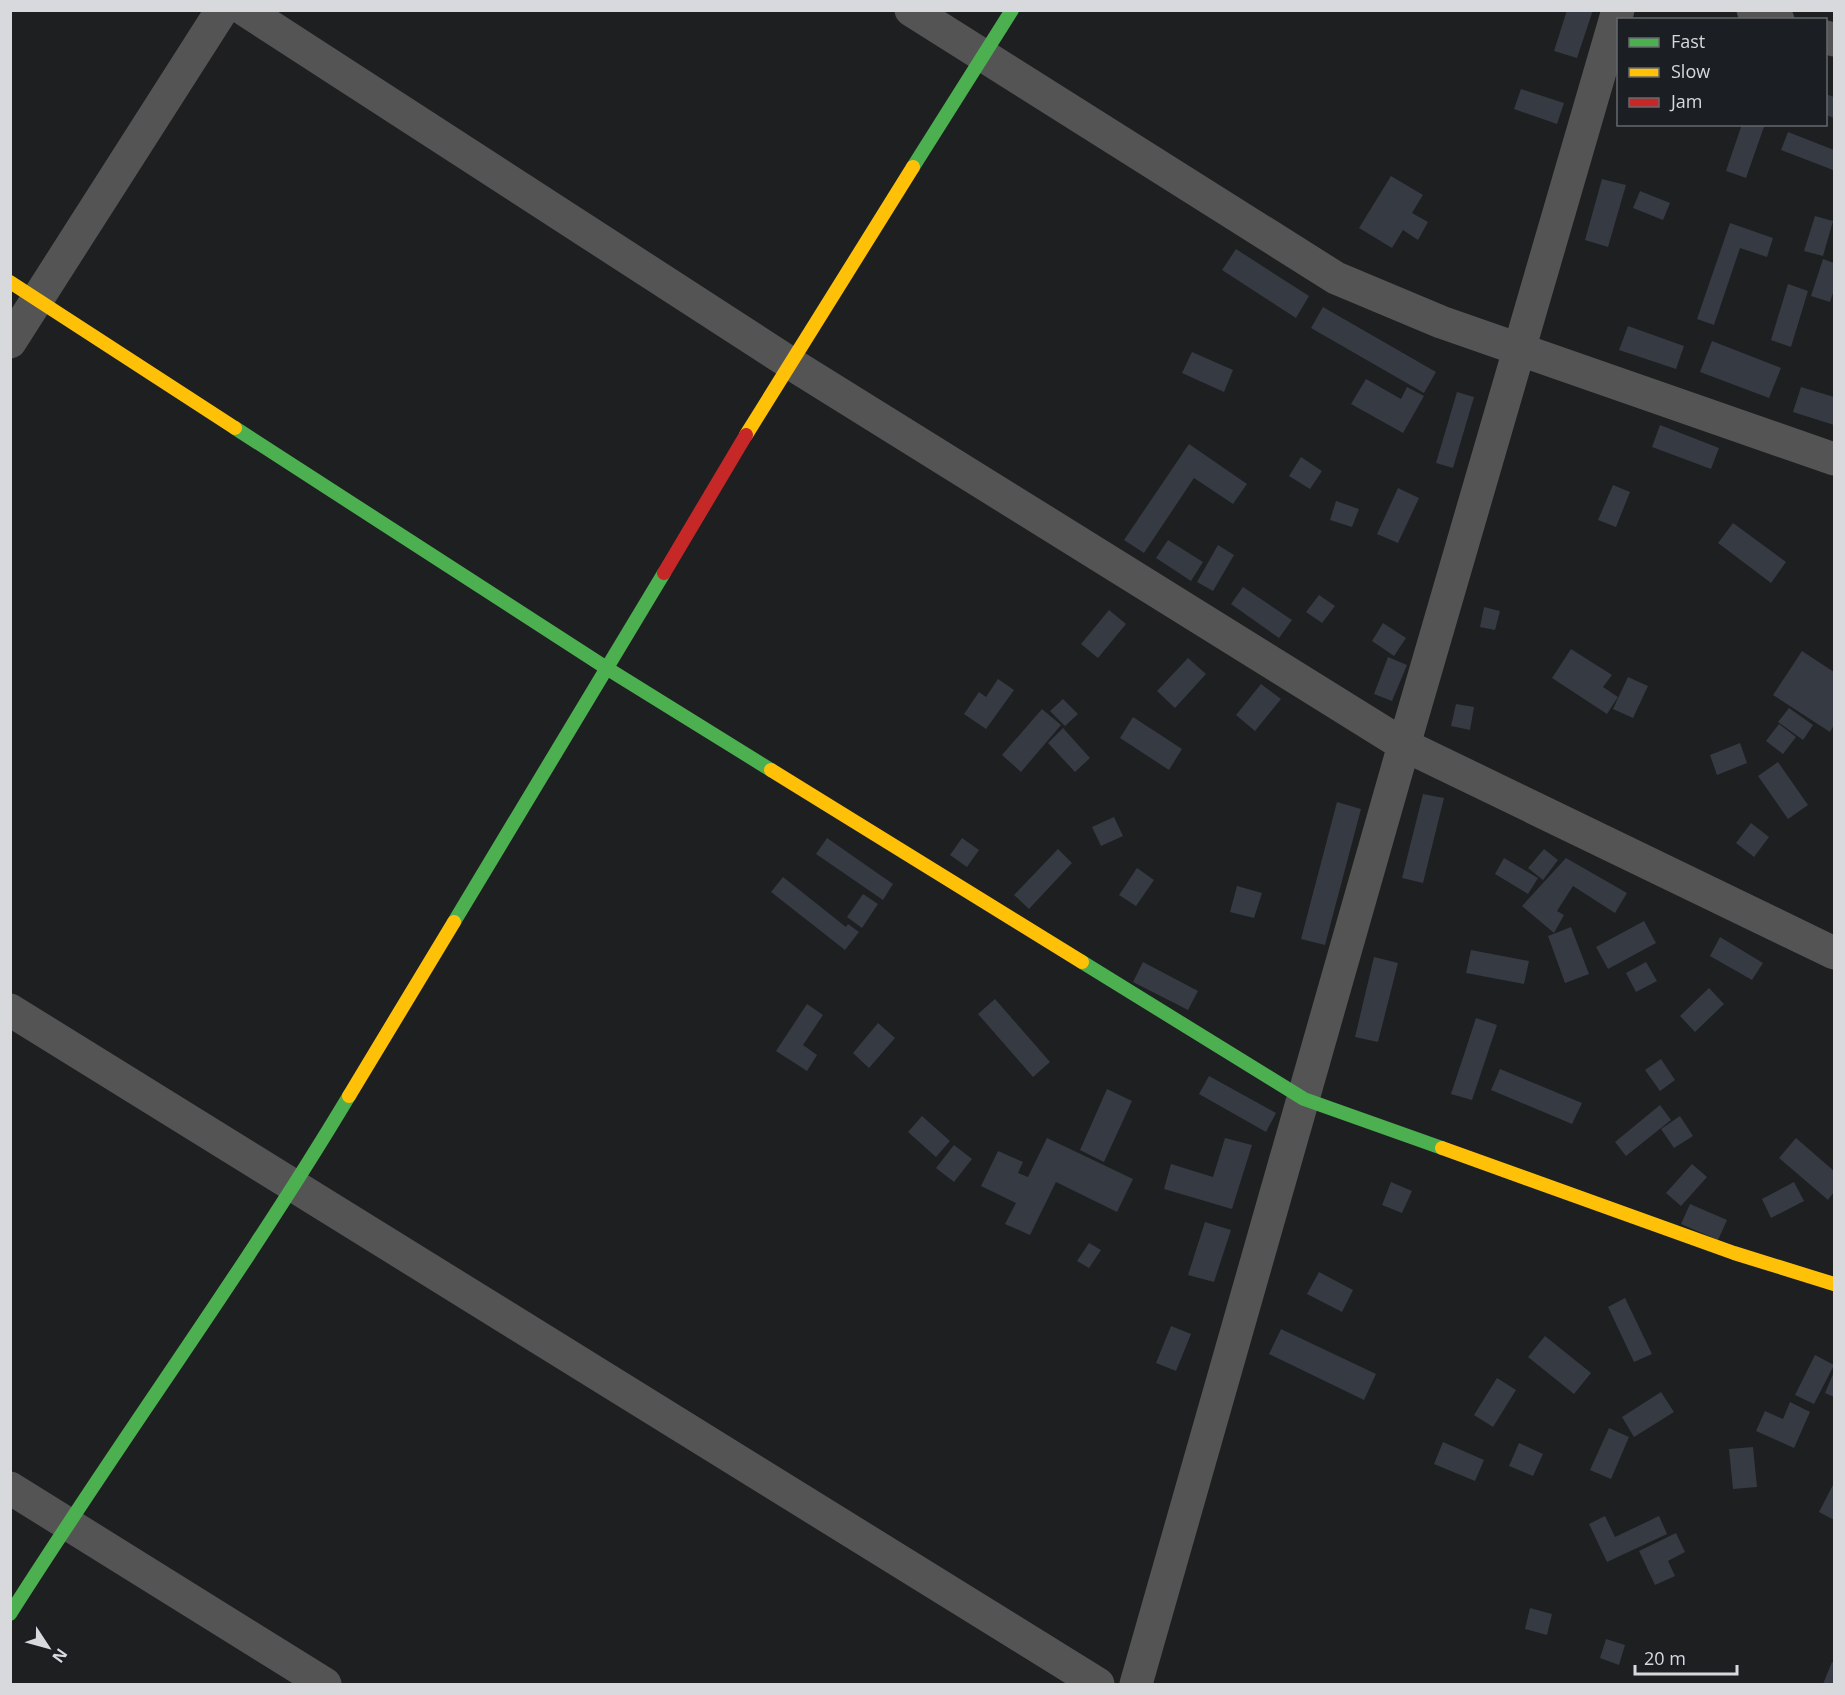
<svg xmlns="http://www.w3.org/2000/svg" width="1845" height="1695" font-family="'Open Sans',sans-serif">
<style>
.building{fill:#363a43}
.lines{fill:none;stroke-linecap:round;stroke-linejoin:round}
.street{stroke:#535453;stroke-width:33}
.fast{stroke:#4caf50;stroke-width:14}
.slow{stroke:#ffc107;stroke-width:14}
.jam{stroke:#c62828;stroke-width:14}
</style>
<rect width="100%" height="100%" fill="#1d1f21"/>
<path class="building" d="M1567,10h26l-16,48 -23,-7z
M1521,89l43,14 -7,21 -43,-15z
M1826,94l8,3v21l-8,-3z
M1742,124h23l-19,54 -20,-7z
M1788,132l46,18 -1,20 -52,-20z
M1391,176l32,19 -11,18 16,9 -10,18 -15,-10 -11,18 -33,-20z
M1602,179l24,6 -18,62 -23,-7z
M1640,191l30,12 -7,17 -30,-12z
M1815,216l18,5 -10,35 -19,-5z
M1730,223l43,15 -6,19 -27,-9 -26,77 -17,-6z
M1236,249l73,47 -13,22 -74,-48z
M1823,259l11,4v27l-4,12 -19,-6z
M1788,284l20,7 -17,56 -20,-7z
M1323,307l113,65 -12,21 -113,-65z
M1628,326l56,20 -8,23 -57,-19z
M1712,341l69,27 -12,30 -69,-26z
M1192,352l41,18 -9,22 -42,-19z
M1366,379l35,20 6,-12 17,9 -21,37 -52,-29z
M1801,387l33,10v28l-41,-13z
M1457,392l17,5 -21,71 -17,-5z
M1660,425l59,23 -8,21 -59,-22z
M1189,444l58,40 -14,20 -39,-26 -50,75 -20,-13z
M1301,457l21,14 -12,18 -21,-13z
M1613,485l17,7 -14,35 -18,-7z
M1398,488l21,10 -21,45 -21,-9z
M1336,501l23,8 -7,18 -22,-7z
M1733,523l53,39 -15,21 -53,-40z
M1168,540l35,22 -12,19 -35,-23z
M1218,545l16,10 -21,36 -16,-9z
M1243,587l49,33 -13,18 -48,-34z
M1319,595l16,11 -13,17 -16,-11z
M1484,607l16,4 -5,19 -15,-3z
M1109,610l17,14 -28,34 -17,-14z
M1383,623l23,15 -12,18 -22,-15z
M1571,649l41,26 -9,12 15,10 -11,17 -55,-36z
M1802,651l32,21v53l-4,7 -57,-37z
M1388,657l19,8 -15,36 -18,-7z
M1188,658l18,16 -31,34 -18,-17z
M1628,677l20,9 -15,32 -20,-9z
M998,679l16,11 -28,39 -22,-15 15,-22 7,5z
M1261,684l20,15 -26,32 -19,-16z
M1063,699l15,15 -13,12 -15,-15z
M1456,704l18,3 -4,23 -19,-4z
M1789,708l24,17 -10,15 -25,-18z
M1042,709l19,16 -40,47 -19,-17z
M1133,717l49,32 -13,21 -49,-32z
M1779,724l17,13 -13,17 -17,-13z
M1063,728l27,30 -15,14 -27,-29z
M1740,743l7,20 -30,12 -7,-20z
M1778,762l30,43 -20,14 -30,-43z
M1423,794l21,4 -21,85 -21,-5z
M1337,802l24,7 -36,136 -24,-6z
M1114,817l9,19 -22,10 -9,-19z
M1751,823l18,14 -15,20 -18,-14z
M827,838l66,46 -10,16 -67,-46z
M962,838l17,12 -12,17 -17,-12z
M1058,849l14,14 -43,46 -15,-14z
M1544,849l14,11 -15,20 -15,-12z
M1504,858l34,20 -10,16 -33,-20z
M1566,858l61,35 -12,20 -42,-27 -16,25 7,4 -10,18 -32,-27z
M1137,868l17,12 -18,26 -17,-11z
M783,877l63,50 2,-3 11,8 -14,18 -74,-58z
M1237,886l25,7 -8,25 -24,-6z
M863,894l15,10 -16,24 -15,-11z
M1644,921l12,22 -48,26 -12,-22z
M1571,927l18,47 -24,9 -17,-47z
M1720,937l43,26 -11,17 -42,-24z
M1471,950l58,11 -5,23 -58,-11z
M1374,957l24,6 -20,79 -23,-5z
M1143,962l55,29 -10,19 -55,-28z
M1646,962l11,19 -21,11 -10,-19z
M1709,988l15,16 -29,28 -15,-16z
M995,999l55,63 -17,15 -55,-63z
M807,1004l16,11 -20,30 14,10 -10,16 -31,-20z
M1476,1018l21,7 -25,75 -21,-6z
M878,1023l17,15 -26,30 -16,-15z
M1661,1059l14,21 -15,11 -15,-21z
M1500,1069l82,34 -10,21 -81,-34z
M1209,1076l67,37 -10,19 -67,-38z
M1107,1089l25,12 -28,61 -24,-12z
M1660,1105l11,15 -45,36 -11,-14z
M922,1116l28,25 -14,16 -28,-25z
M1680,1116l13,20 -19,12 -13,-19z
M1047,1138l86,41 -16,33 -61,-30 -26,53 -25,-11 11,-21 -35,-17 17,-35 25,11 -5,11 10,4z
M1225,1138l27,7 -20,64 -68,-20 7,-25 42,13z
M1796,1138l38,33v21l-6,8 -49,-42z
M954,1145l18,14 -18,23 -18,-14z
M1692,1164l15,13 -26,29 -15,-13z
M1391,1182l21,9 -10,22 -20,-8z
M1794,1182l10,19 -33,17 -9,-19z
M1690,1204l37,16 -9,20 -37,-16z
M1205,1222l26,8 -17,52 -26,-7z
M1089,1243l12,7 -12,18 -12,-7z
M1319,1272l34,18 -11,22 -35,-18z
M1625,1298l27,56 -18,8 -26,-55z
M1171,1326l20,8 -15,37 -20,-8z
M1281,1329l95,45 -12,26 -95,-46z
M1545,1336l46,37 -17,21 -46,-37z
M1815,1355l19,10 -20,39 -19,-9z
M1834,1372v25l-9,-4z
M1497,1378l19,12 -23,37 -19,-12z
M1661,1392l13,20 -40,25 -12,-20z
M1790,1402l20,10 -16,36 -38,-17 9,-20 18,8z
M1609,1428l20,9 -18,42 -21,-9z
M1443,1442l41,18 -9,21 -41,-17z
M1519,1443l24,11 -10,22 -24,-10z
M1753,1447l4,40 -24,2 -4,-40z
M1834,1483v37l-15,-8z
M1605,1516l10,21 44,-21 8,18 -60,28 -18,-38z
M1676,1533l9,19 -17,9 7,15 -20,9 -16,-34z
M1530,1608l22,6 -5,21 -22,-6z
M1606,1639l19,6 -6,20 -19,-7z
M1832,1662l2,1v21h-11z"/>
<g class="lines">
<path class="street" d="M245,10l545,353 614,382 430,208
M911,10l425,268 105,44 393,137
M1753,10l25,10
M1826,37l8,3
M10,342l212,-332
M10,1010l1088,674
M10,1488l315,196
M1136,1684l268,-939 214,-735"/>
<path class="fast" d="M913,167l99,-157
M235,428l373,241 163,101
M454,922l210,-349
M1082,962l222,137 138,49
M10,1614c110,-174 233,-341 339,-518"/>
<path class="slow" d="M10,282l225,146
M746,435l167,-268
M771,770l311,192
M349,1096l105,-174
M1442,1148l292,105 100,31"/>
<path class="jam" d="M664,573l82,-138"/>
</g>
<rect width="1845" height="1695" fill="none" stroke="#d7d9dd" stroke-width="24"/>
<rect x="1617" y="18" width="210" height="108" fill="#1b1e23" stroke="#66696d" stroke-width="1.5"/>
<rect x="1629" y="38" width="30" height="9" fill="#4caf50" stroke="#66696d" stroke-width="1.5"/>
<text x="1671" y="48" font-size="18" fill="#d7d9dd">Fast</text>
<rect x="1629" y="68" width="30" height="9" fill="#ffc107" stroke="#66696d" stroke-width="1.5"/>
<text x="1671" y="78" font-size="18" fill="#d7d9dd">Slow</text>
<rect x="1629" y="98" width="30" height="9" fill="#c62828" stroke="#66696d" stroke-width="1.5"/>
<text x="1671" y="108" font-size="18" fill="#d7d9dd">Jam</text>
<g transform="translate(48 1647) rotate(126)" stroke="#1b1e23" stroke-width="4.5" paint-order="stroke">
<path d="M0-4.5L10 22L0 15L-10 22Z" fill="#d7d9dd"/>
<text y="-9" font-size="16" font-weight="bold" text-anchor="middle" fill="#d7d9dd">N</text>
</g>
<path d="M1635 1665v9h102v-9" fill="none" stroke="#d7d9dd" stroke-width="3"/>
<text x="1644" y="1665" font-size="18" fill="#d7d9dd" stroke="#1b1e23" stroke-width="4.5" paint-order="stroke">20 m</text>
</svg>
